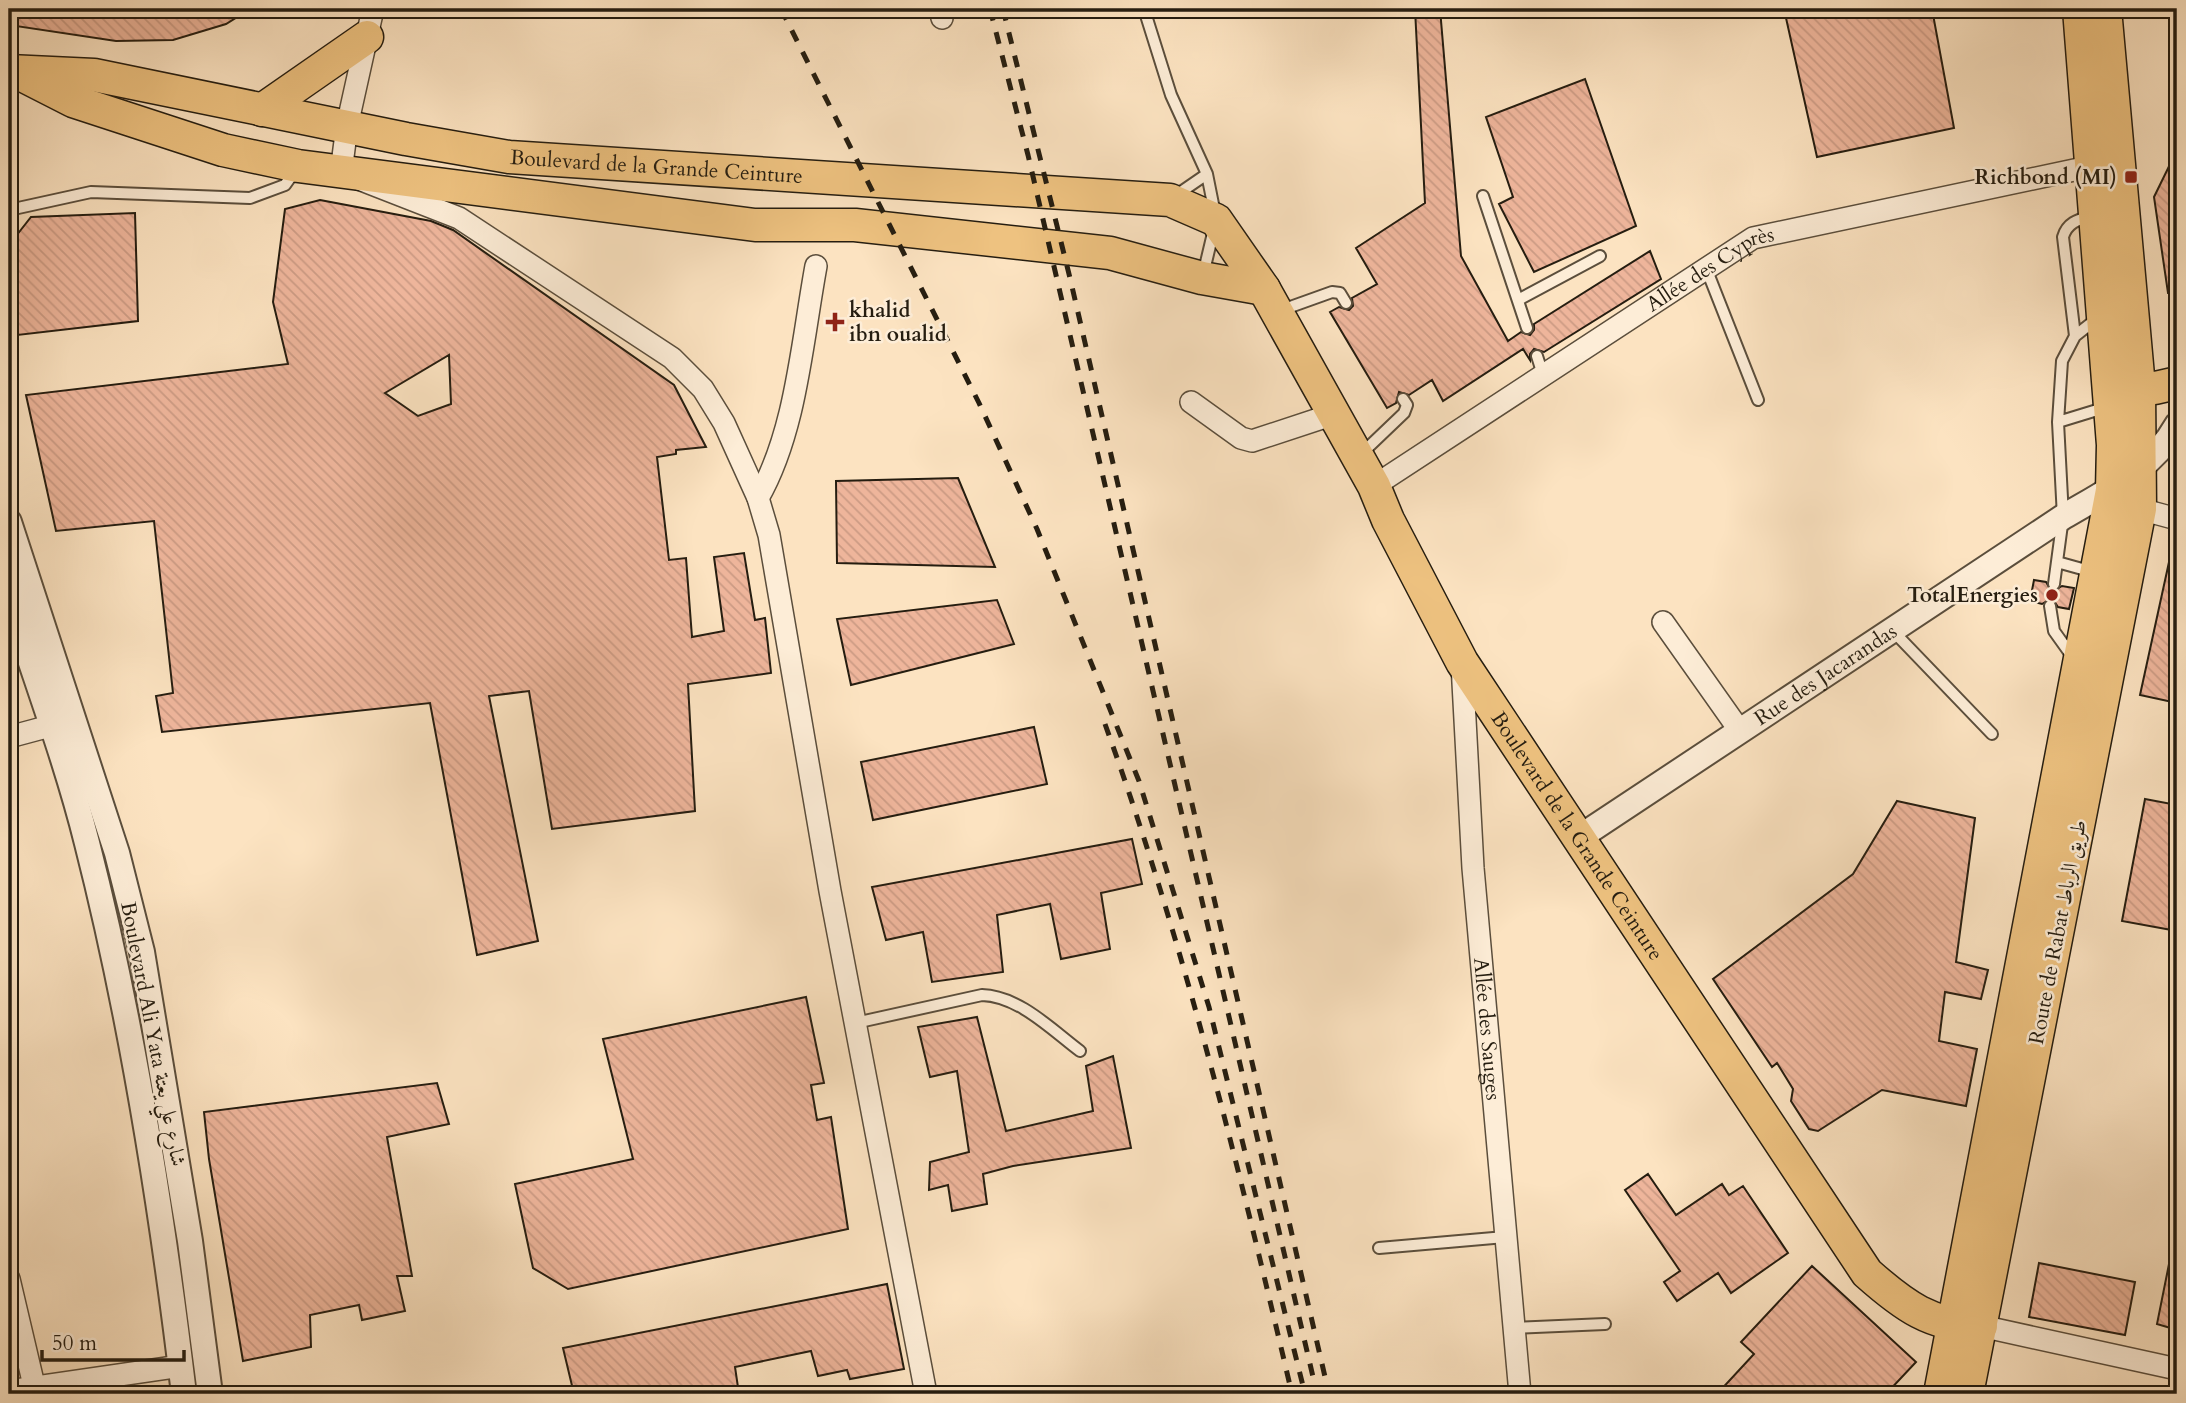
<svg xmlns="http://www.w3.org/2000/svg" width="2186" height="1403" font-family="Cardo,Amiri,serif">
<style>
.building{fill:url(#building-back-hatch);stroke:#251d10;stroke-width:2;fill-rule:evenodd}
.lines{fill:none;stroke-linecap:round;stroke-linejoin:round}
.service-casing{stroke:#5b4e3c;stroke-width:14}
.minor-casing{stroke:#5b4e3c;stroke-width:24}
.tertiary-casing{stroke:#5b4e3c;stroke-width:28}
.primary-casing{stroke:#251d10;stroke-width:35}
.service{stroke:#fdedd7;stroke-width:10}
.minor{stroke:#fdedd7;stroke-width:21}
.tertiary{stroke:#fdedd7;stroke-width:24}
.primary{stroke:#eec280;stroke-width:32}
.rail{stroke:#251d10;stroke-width:5;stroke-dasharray:12 12;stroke-linecap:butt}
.poi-dot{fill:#8f2418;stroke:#fdedd7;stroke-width:2.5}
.labels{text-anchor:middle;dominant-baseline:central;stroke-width:5;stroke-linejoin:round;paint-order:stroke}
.street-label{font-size:21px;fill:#251d10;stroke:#fdedd7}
.poi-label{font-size:21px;font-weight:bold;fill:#251d10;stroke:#fdedd7;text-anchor:end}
</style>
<defs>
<pattern id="building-back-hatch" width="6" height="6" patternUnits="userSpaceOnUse" patternTransform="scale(1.75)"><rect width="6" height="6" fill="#eeb59b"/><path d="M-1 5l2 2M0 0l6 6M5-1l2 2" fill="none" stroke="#cc9b84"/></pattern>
</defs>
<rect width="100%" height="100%" fill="#fce3c1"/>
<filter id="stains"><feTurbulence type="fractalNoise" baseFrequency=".00286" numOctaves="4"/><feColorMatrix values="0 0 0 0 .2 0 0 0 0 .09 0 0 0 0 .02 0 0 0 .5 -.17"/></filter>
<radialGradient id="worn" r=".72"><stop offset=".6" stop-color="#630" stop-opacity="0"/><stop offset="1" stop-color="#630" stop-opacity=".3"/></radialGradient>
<path class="building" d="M9,9h241l-24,15 -53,16 -57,1 -107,-16z
M1415,9h25l21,247 47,85 13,-9 9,3 4,-5v-6l116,-73 11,28 -117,73 -10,-3 -4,5v6l-7,-11 -80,52 -11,-21 -23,15 -10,-3 -3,11 -9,5 -57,-96 9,-5 10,3 4,-4 -1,-8 25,-14 -21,-36 69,-45z
M1784,9h148l22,119 -137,29z
M1585,79l51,147 -102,46 -35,-68 14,-7 -27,-80z
M2177,150v142l-9,1 -14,-96z
M320,200l111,21 22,9 221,155 32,62 -30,3v4l-19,3 12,103 17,-2 6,79 32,-6 -10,-74 30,-4 11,67 10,-2 6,55 -83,11 7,127 -143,18 -23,-138 -40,5 49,245 -61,14 -47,-252 -268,29 -6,-36 17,-3 -19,-172 -98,10 -30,-136 262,-31 -15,-62 12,-93zM449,355l2,49 -33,12 -33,-23z
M135,213l3,108 -129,15v-91l22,-28z
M958,478l37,89 -158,-4 -1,-82z
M2171,553l6,1v149l-37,-8z
M2034,580l12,2 6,10 10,-6 12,2 -5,21 -11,-2 -6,-9 -10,6 -12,-3z
M997,600l17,44 -163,41 -14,-66z
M1034,727l13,57 -174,36 -12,-58z
M2145,799l32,6v126l-55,-10z
M1897,801l78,17 -19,144 32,8 -7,29 -36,-7 -6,49 38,8 -11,57 -84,-16 -64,41 -9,-2 -18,-28 2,-12 -16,-26 -5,4 -59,-88 140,-105z
M1132,839l10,45 -41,9 9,56 -49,10 -11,-55 -53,11 6,57 -71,10 -9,-50 -37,8 -14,-53z
M806,997l18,86 -13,2 6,35 14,-3 17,112 -280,60 -35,-21 -18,-84 118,-25 -30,-120z
M977,1017l29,114 87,-20 -7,-45 27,-10 18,92 -118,18 -30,8 4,30 -35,7 -4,-26 -19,5 1,-28 39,-10 -12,-81 -27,6 -12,-50z
M437,1083l12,41 -62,13 25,139h-15l8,35 -43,9 -3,-15 -49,10 1,32 -68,14 -34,-202 -5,-47z
M1648,1174l28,41 46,-31 7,11 14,-9 45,67 -57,40 -13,-20 -41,28 -13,-19 16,-11 -55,-81z
M2170,1259h7v71l-20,-6z
M2039,1263l96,19 -10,53 -96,-18z
M1812,1266l104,96 -30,32h-169l37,-40 -13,-12z
M887,1284l17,85 -54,10 -3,-9 -29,6 -7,-25 -76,16 4,27h-165l-11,-46z"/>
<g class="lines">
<defs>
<path id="service" d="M1144,9l27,86 36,79 8,40
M1175,196l32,-22
M1483,196l44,132
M9,210l82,-18 159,6 35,-13 10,-14
M1706,268l52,132
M1203,275l11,-46
M1518,300l82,-44
M1279,311l53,-19 8,1 6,10
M2075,336l-12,-99c4,-14 14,-17 28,-21
M1537,356l6,19
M2058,422l49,-15
M1359,456l45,-43 3,-8 -4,-6
M2057,562l36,10
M2054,584l9,-67 -5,-95 4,-61 13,-25 24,-19
M2050,606l4,25 20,28
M1892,630l100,104
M855,1023l127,-28c37,1 70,35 98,56
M1379,1248l126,-11
M1513,1328l92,-4"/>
<g id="minor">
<path d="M373,9l-26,117 -6,46 118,46 213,140 31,31 21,34 34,75 11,37 61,356 96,503"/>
<path d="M940,9l2,9"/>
<path d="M1191,402l50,36 11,3 82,-27"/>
<path id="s1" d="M1374,486l379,-248 340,-72"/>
<path d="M758,498c38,-66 44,-156 58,-232"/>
<path d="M2130,503l10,6 37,10"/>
<path d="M1663,622l77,109"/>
<path id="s2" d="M1462,664l11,204 47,526"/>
<path d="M9,737l41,-11"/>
<path d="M9,1279l27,115"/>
<path d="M1981,1326l196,43"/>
<path d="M9,1391l172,-25"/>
</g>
<g id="tertiary">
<path d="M9,522l108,331 25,99 48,289 20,153"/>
<path d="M9,596c26,82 57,163 78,247 46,180 75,366 97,551"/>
<path id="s3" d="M1577,839l486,-322c42,-25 89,-47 114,-92"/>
</g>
<g id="primary">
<path id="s4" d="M9,71l85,4 312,64 103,18 661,43 46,20 48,69 110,197 14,34 74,142 405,611c36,32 65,54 114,53"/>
<path d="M24,76l49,25 150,49 75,16 457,59h100l255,28 92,25 62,11"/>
<path d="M262,110l105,-73"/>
<path d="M2139,387l16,1 22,-5"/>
<path d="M1940,1394l172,-904 1,-45 -34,-436"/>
<path d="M1967,1394l173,-885 -1,-122 -34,-378"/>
</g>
</defs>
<use href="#service" class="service-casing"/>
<use href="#minor" class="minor-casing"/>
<use href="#tertiary" class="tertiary-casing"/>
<use href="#primary" class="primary-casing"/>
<use href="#service" class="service"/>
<use href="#minor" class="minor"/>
<use href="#tertiary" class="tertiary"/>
<use href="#primary" class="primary"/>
<path class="rail" d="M781,9l198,394 58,126 102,252 70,226 96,387
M990,9l38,146 289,1239
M1003,9l67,269 259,1116
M1105,724c79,219 134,444 187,670"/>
</g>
<g class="poi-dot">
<rect x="2124" y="170" width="14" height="14" rx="3.5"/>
<path d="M831.5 311.5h7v7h7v7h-7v7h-7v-7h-7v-7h7z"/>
<circle cx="2052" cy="595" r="7"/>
</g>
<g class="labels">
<g class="street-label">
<text stroke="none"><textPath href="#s4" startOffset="656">Boulevard de la Grande Ceinture</textPath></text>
<text stroke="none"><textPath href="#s1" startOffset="401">Allée des Cyprès</textPath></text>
<text stroke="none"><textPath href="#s3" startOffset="298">Rue des Jacarandas</textPath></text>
<text stroke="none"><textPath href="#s4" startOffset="1936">Boulevard de la Grande Ceinture</textPath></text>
<text transform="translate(2058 932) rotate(-79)">Route de Rabat طريق الرباط</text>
<text stroke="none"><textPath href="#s2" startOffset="366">Allée des Sauges</textPath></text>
<text transform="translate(153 1034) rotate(79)">Boulevard Ali Yata شارع علي يعتة</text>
</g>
<g class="poi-label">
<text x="2117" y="177">Richbond (MI)</text>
<text x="849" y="310" text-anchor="start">khalid<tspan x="849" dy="24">ibn oualid</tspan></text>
<text x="2038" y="595">TotalEnergies</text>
</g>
</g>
<rect width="2186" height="1403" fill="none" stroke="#fce3c1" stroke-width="35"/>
<rect x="10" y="10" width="2165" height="1382" fill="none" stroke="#251d10" stroke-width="3.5"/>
<rect x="18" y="18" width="2151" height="1368" fill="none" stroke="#251d10" stroke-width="2"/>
<path d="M42 1350v10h142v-10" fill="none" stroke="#251d10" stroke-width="3.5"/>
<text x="52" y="1350" font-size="21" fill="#251d10" stroke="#fdedd7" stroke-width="5" paint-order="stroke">50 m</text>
<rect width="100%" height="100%" filter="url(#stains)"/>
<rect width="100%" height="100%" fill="url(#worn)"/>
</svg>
